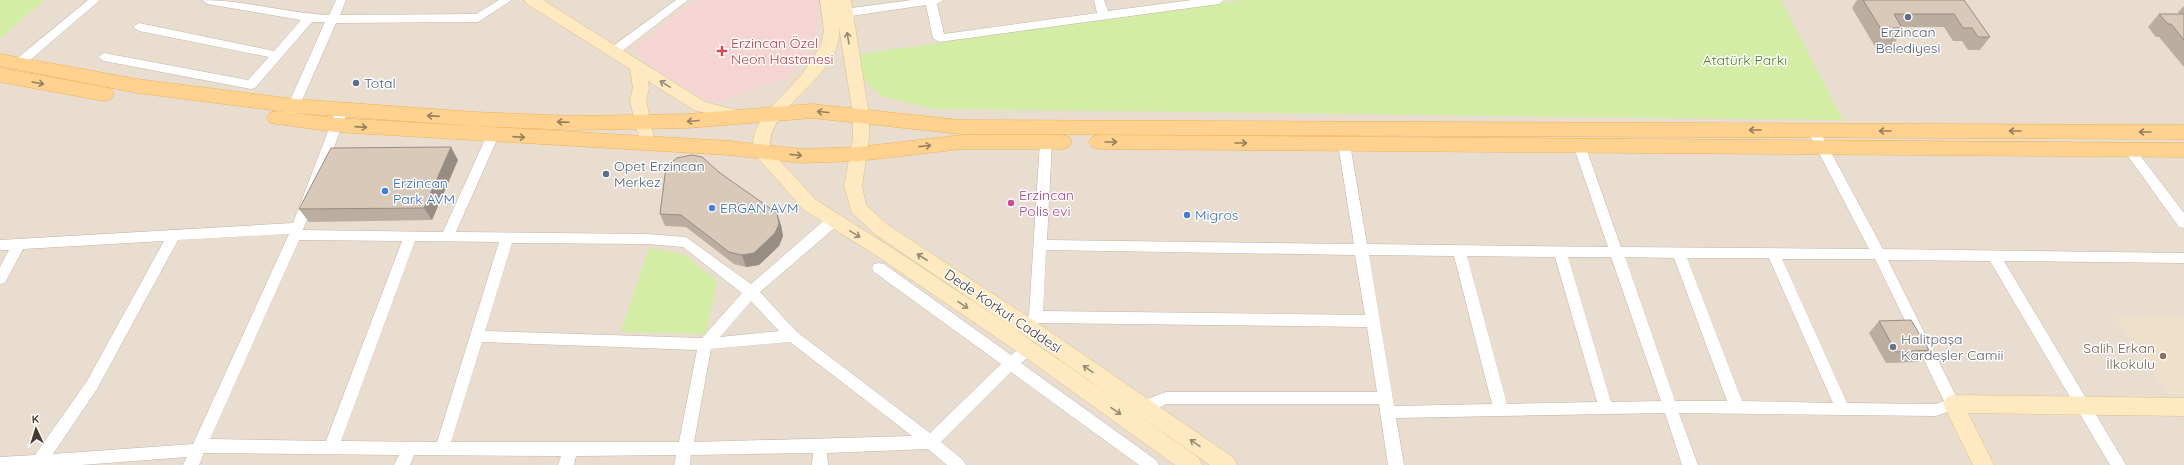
<svg xmlns="http://www.w3.org/2000/svg" width="2184" height="465" font-family="Quicksand,sans-serif">
<style>
.residential{fill:#e8ddcf}
.education{fill:#eee0ca}
.medical{fill:#f6d4d3}
.green{fill:#d4eda5}
.lines{fill:none;stroke-linecap:round;stroke-linejoin:round}
.street-casing{stroke:#c2b5a6;stroke-width:1}
.secondary-casing{stroke:#dbbf8d;stroke-width:1}
.primary-casing{stroke:#f1b052;stroke-width:1}
.street{fill:#fff;fill-rule:evenodd}
.secondary{fill:#ffe9c0;fill-rule:evenodd}
.primary{fill:#ffd38f;fill-rule:evenodd}
.wall{fill:#bbad9f}
.shaded-wall{fill:#988d82}
.building{fill:#d9c9b9;stroke:#988d82}
.oneway{stroke:#998972}
.oneway2{stroke:#997f5c}
.service-dot{fill:#5c6f8a;stroke:#fff;stroke-width:1.5}
.health-dot{fill:#e0444e;stroke:#fff;stroke-width:1.5}
.shop-dot{fill:#3f7fe0;stroke:#fff;stroke-width:1.5}
.hotel-dot{fill:#d1479c;stroke:#fff;stroke-width:1.5}
.worship-dot{fill:#6b7280;stroke:#fff;stroke-width:1.5}
.education-dot{fill:#8d6e63;stroke:#fff;stroke-width:1.5}
.labels{text-anchor:middle;dominant-baseline:central;stroke-width:3;stroke-linejoin:round;paint-order:stroke}
.service-label{font-size:14px;fill:#4e5e75;stroke:#fff;text-anchor:start}
.health-label{font-size:14px;fill:#be3a42;stroke:#fff;text-anchor:start}
.park-label{font-size:14px;fill:#4d7d1f;stroke:#fff}
.shop-label{font-size:14px;fill:#366cbe;stroke:#fff;text-anchor:start}
.hotel-label{font-size:14px;fill:#b23c85;stroke:#fff;text-anchor:start}
.street-label{font-size:14px;fill:#453b32;stroke:#fff}
.worship-label{font-size:14px;fill:#5b616d;stroke:#fff;text-anchor:start}
.education-label{font-size:14px;fill:#785e54;stroke:#fff;text-anchor:end}
</style>
<rect width="100%" height="100%" fill="#f3ece2"/>
<path class="residential" d="M0,0h2184v465h-2184z"/>
<path class="education" d="M2115,317h69v78l-16,-1z"/>
<path class="medical" d="M697,0h122l-1,29 -11,24 -19,25 -71,24 -15,-4 -53,-33 -15,-17z"/>
<path class="green" d="M0,0h44l-44,39z
M1243,0h538l62,120 -908,-11 -53,-12 -20,-19 -1,-24z
M649,248l34,6 34,27 -11,53 -85,-2z"/>
<g class="lines">
<defs>
<path id="street" d="M88,0h12l-78,67h-8l-2,-3 2,-3z
M202,0c43,0 84,13 127,15l7,-15h10l-6,15 136,-1 23,-14h13l-34,22 -142,1 -40,91 -6,4 -6,-4 41,-92h-13l-57,66 -4,1 -147,-28 -6,-4 6,-4 144,27 21,-23 -130,-26 -6,-4 6,-4 135,28 27,-31 -94,-16z
M676,0h12l-71,55h-8l-2,-3 2,-3z
M912,0h31l-6,4 7,30 153,-21 -3,-13h10l4,11 84,-11h32l-5,4 -280,38 -6,-4 -7,-33 -82,12 -6,-4 6,-4z
M342,106l6,4 -45,120 140,2 44,-97 6,-4 6,4 -43,97 191,2 39,3 65,47 77,-67h10l1,4 -1,4 -78,67 37,40 133,101 71,-69 -127,-92 -2,-4 2,-4 5,-1 5,1 127,91c7,-5 13,-13 23,-10l2,4 -2,4 -13,10 135,97 3,5h-20l-128,-93 -70,70 22,18 3,5h-19l-19,-16 -101,4 1,12h-16l1,-12 -122,2 -1,10h-16l2,-10 -100,1 -2,9h-16l3,-9 -147,-1 -4,10h-16l5,-10 -195,-2 -5,12h-16l4,-8 -106,8h-81v-8l35,-2 52,-74 77,-140 -141,8 -18,34 -5,1v-17l9,-17h-9v-10l293,-17 43,-113zM289,234l-96,210 -140,10 44,-65 81,-149zM299,240l103,1 -76,200 -116,-2zM415,241l84,1 -62,200 -96,-1zM512,243l135,1 36,3 59,46 -40,45 -217,-7zM751,301l28,30 -59,6zM482,342l215,8 -18,92h-228zM790,342l122,94 -218,6 17,-93z
M1813,126l6,4 64,119 301,4v10l-180,-2 122,204h-16l-120,-204 -102,-1 72,144 -2,4 -22,8 -257,-3 19,52h-16l-17,-52 -269,5 8,47h-16l-9,-61h-213l-20,11 -5,-2 -2,-4 8,-10 19,-7h211l-10,-65 -328,-4 -8,5 -5,-2 -2,-4 5,-7 11,-173 6,-4 6,4 -5,98 307,4 -16,-100 6,-4 6,4 17,100 241,3 -35,-102 6,-4 6,4 36,102 248,2 -62,-119zM1046,250l309,5 10,60 -322,-4zM1369,255l85,1 38,148 -98,2zM1467,256l88,1 42,145 -90,2zM1568,257h43l50,144 -50,1zM1625,257l49,1 53,143h-52zM1687,258h82l64,145 -91,-2zM1782,259h93l69,142 -8,3 -89,-1z
M2129,145l4,1 51,67v15l-5,-1 -54,-75 -2,-3 2,-3z"/>
<path id="secondary" d="M524,0h19l162,102 39,10 2,4 -2,4 -6,2 -44,-12 -46,-29 1,7 -3,13 9,42 -2,4 -6,2 -6,-2 -11,-46 3,-13 -3,-19 -103,-65z
M820,0h31l18,115v23l-7,48 4,19 22,20 145,95 201,138 3,7h-27l-191,-133 -143,-97 -24,-22 -8,-27 9,-48v-23l-14,-88c4,52 -73,76 -69,123l46,50 73,46 147,97 163,115 3,7h-27l-153,-110 -145,-99 -73,-46 -48,-54 -3,-15 2,-10 8,-15 40,-43 18,-28 3,-14z
M1953,395l231,3v18l-216,-3 26,52h-21l-30,-61 3,-6z"/>
<path id="primary" d="M0,54l137,25 158,20 179,13 100,4 114,-2 124,-10 148,16 1224,5v14l-1224,-5 -148,-16 -124,10 -114,2 -100,-4 -179,-13 -158,-20 -137,-27z
M0,68l104,19 7,2 3,5 -3,5 -7,2 -104,-19z
M277,111l59,7 393,23 73,8 56,-2 104,-12h100l7,2 3,5 -3,5 -7,2h-100l-104,12 -56,2 -73,-8 -393,-23 -66,-9 -3,-5 3,-5z
M1099,135l1085,8v14l-1085,-8 -7,-2 -3,-5 3,-5z"/>
</defs>
<use href="#street" class="street-casing"/>
<use href="#secondary" class="secondary-casing"/>
<use href="#primary" class="primary-casing"/>
<use href="#street" class="street"/>
<use href="#secondary" class="secondary"/>
<use href="#primary" class="primary"/>
</g>
<path class="wall" d="M1857,0h107l26,37 -10,13h-12l-6,-9h-9l-9,-14h-42v1l-5,7 1,2 -8,13h-13l-25,-42z
M2184,6v61l-25,-30h-3l-8,-10 11,-13h21l-2,-2z
M458,160l-26,60 -123,2 -10,-13z
M666,167l115,58 2,11 -4,10 -20,19 -13,2 -12,-3 -48,-37 -21,-1 -5,-12z
M1879,321l50,29 -11,12 -32,1 -17,-30z"/>
<path class="shaded-wall" d="M451,147l7,13 -26,60 -8,-12z
M777,213l4,12 2,11 -4,10 -20,19 -13,2 -4,-12z"/>
<path class="building" d="M1863,0h101l26,37h-12l-6,-9h-9l-9,-14h-60l8,14h-9l5,9h-12z
M2159,14h25v26l-13,-16h-3z
M451,147l-27,61 -125,1 32,-61z
M692,155l10,2 18,16 57,40 2,11 -4,9 -21,20 -12,2 -13,-3 -48,-37 -21,-1 6,-47 11,-9z
M1911,320l18,30 -33,2 -17,-31z"/>
<defs><path id="oneway-shaft" d="M-6 0H5M1.5-3L5.5 0L1.5 3" fill="none" stroke-width="1.6" stroke-linecap="round" stroke-linejoin="round"/></defs>
<g class="oneway">
<use href="#oneway-shaft" transform="translate(848 38) rotate(-99)"/>
<use href="#oneway-shaft" transform="translate(665 84) rotate(-149)"/>
<use href="#oneway-shaft" transform="translate(855 234) rotate(31)"/>
<use href="#oneway-shaft" transform="translate(922 257) rotate(-147)"/>
<use href="#oneway-shaft" transform="translate(963 305) rotate(34)"/>
<use href="#oneway-shaft" transform="translate(1088 369) rotate(-145)"/>
<use href="#oneway-shaft" transform="translate(1116 411) rotate(35)"/>
<use href="#oneway-shaft" transform="translate(1195 443) rotate(-145)"/>
</g>
<g class="oneway2">
<use href="#oneway-shaft" transform="translate(38 83) rotate(10)"/>
<use href="#oneway-shaft" transform="translate(823 112) rotate(-175)"/>
<use href="#oneway-shaft" transform="translate(433 116) rotate(-176)"/>
<use href="#oneway-shaft" transform="translate(693 121) rotate(175)"/>
<use href="#oneway-shaft" transform="translate(563 122) rotate(-178)"/>
<use href="#oneway-shaft" transform="translate(361 127) rotate(4)"/>
<use href="#oneway-shaft" transform="translate(1755 130) rotate(-180)"/>
<use href="#oneway-shaft" transform="translate(1885 131) rotate(-180)"/>
<use href="#oneway-shaft" transform="translate(2015 131) rotate(-180)"/>
<use href="#oneway-shaft" transform="translate(2145 132) rotate(-180)"/>
<use href="#oneway-shaft" transform="translate(519 137) rotate(4)"/>
<use href="#oneway-shaft" transform="translate(1111 142)"/>
<use href="#oneway-shaft" transform="translate(1241 143)"/>
<use href="#oneway-shaft" transform="translate(925 146) rotate(-6)"/>
<use href="#oneway-shaft" transform="translate(796 155) rotate(6)"/>
</g>
<g class="service-dot">
<circle cx="1908" cy="17" r="4"/>
<circle cx="356" cy="83" r="4"/>
<circle cx="606" cy="174" r="4"/>
</g>
<path class="health-dot" d="M720 45h4v4h4v4h-4v4h-4v-4h-4v-4h4z"/>
<g class="shop-dot">
<circle cx="385" cy="191" r="4"/>
<circle cx="712" cy="208" r="4"/>
<circle cx="1187" cy="215" r="4"/>
</g>
<circle class="hotel-dot" cx="1011" cy="203" r="4"/>
<circle class="worship-dot" cx="1893" cy="347" r="4"/>
<circle class="education-dot" cx="2163" cy="356" r="4"/>
<g class="labels">
<g class="service-label">
<text x="1908" y="32" text-anchor="middle">Erzincan<tspan x="1908" dy="16">Belediyesi</tspan></text>
<text x="364" y="83">Total</text>
<text x="614" y="166">Opet Erzincan<tspan x="614" dy="16">Merkez</tspan></text>
</g>
<g class="health-label">
<text x="731" y="43">Erzincan Özel<tspan x="731" dy="16">Neon Hastanesi</tspan></text>
</g>
<g class="park-label">
<text x="1745" y="60">Atatürk Parkı</text>
</g>
<g class="shop-label">
<text x="393" y="183">Erzincan<tspan x="393" dy="16">Park AVM</tspan></text>
<text x="720" y="208">ERGAN AVM</text>
<text x="1195" y="215">Migros</text>
</g>
<g class="hotel-label">
<text x="1019" y="195">Erzincan<tspan x="1019" dy="16">Polis evi</tspan></text>
</g>
<g class="street-label">
<text transform="translate(1003 311) rotate(34)">Dede Korkut Caddesi</text>
</g>
<g class="worship-label">
<text x="1901" y="339">Halitpaşa<tspan x="1901" dy="16">Kardeşler Camii</tspan></text>
</g>
<g class="education-label">
<text x="2155" y="348">Salih Erkan<tspan x="2155" dy="16">İlkokulu</tspan></text>
</g>
</g>
<g transform="translate(36 429) rotate(356)" stroke="#ffffff" stroke-width="3" paint-order="stroke">
<path d="M0-3L7 15L0 10L-7 15Z" fill="#453b32"/>
<text y="-6" font-size="11" font-weight="bold" text-anchor="middle" fill="#453b32">K</text>
</g>
</svg>
